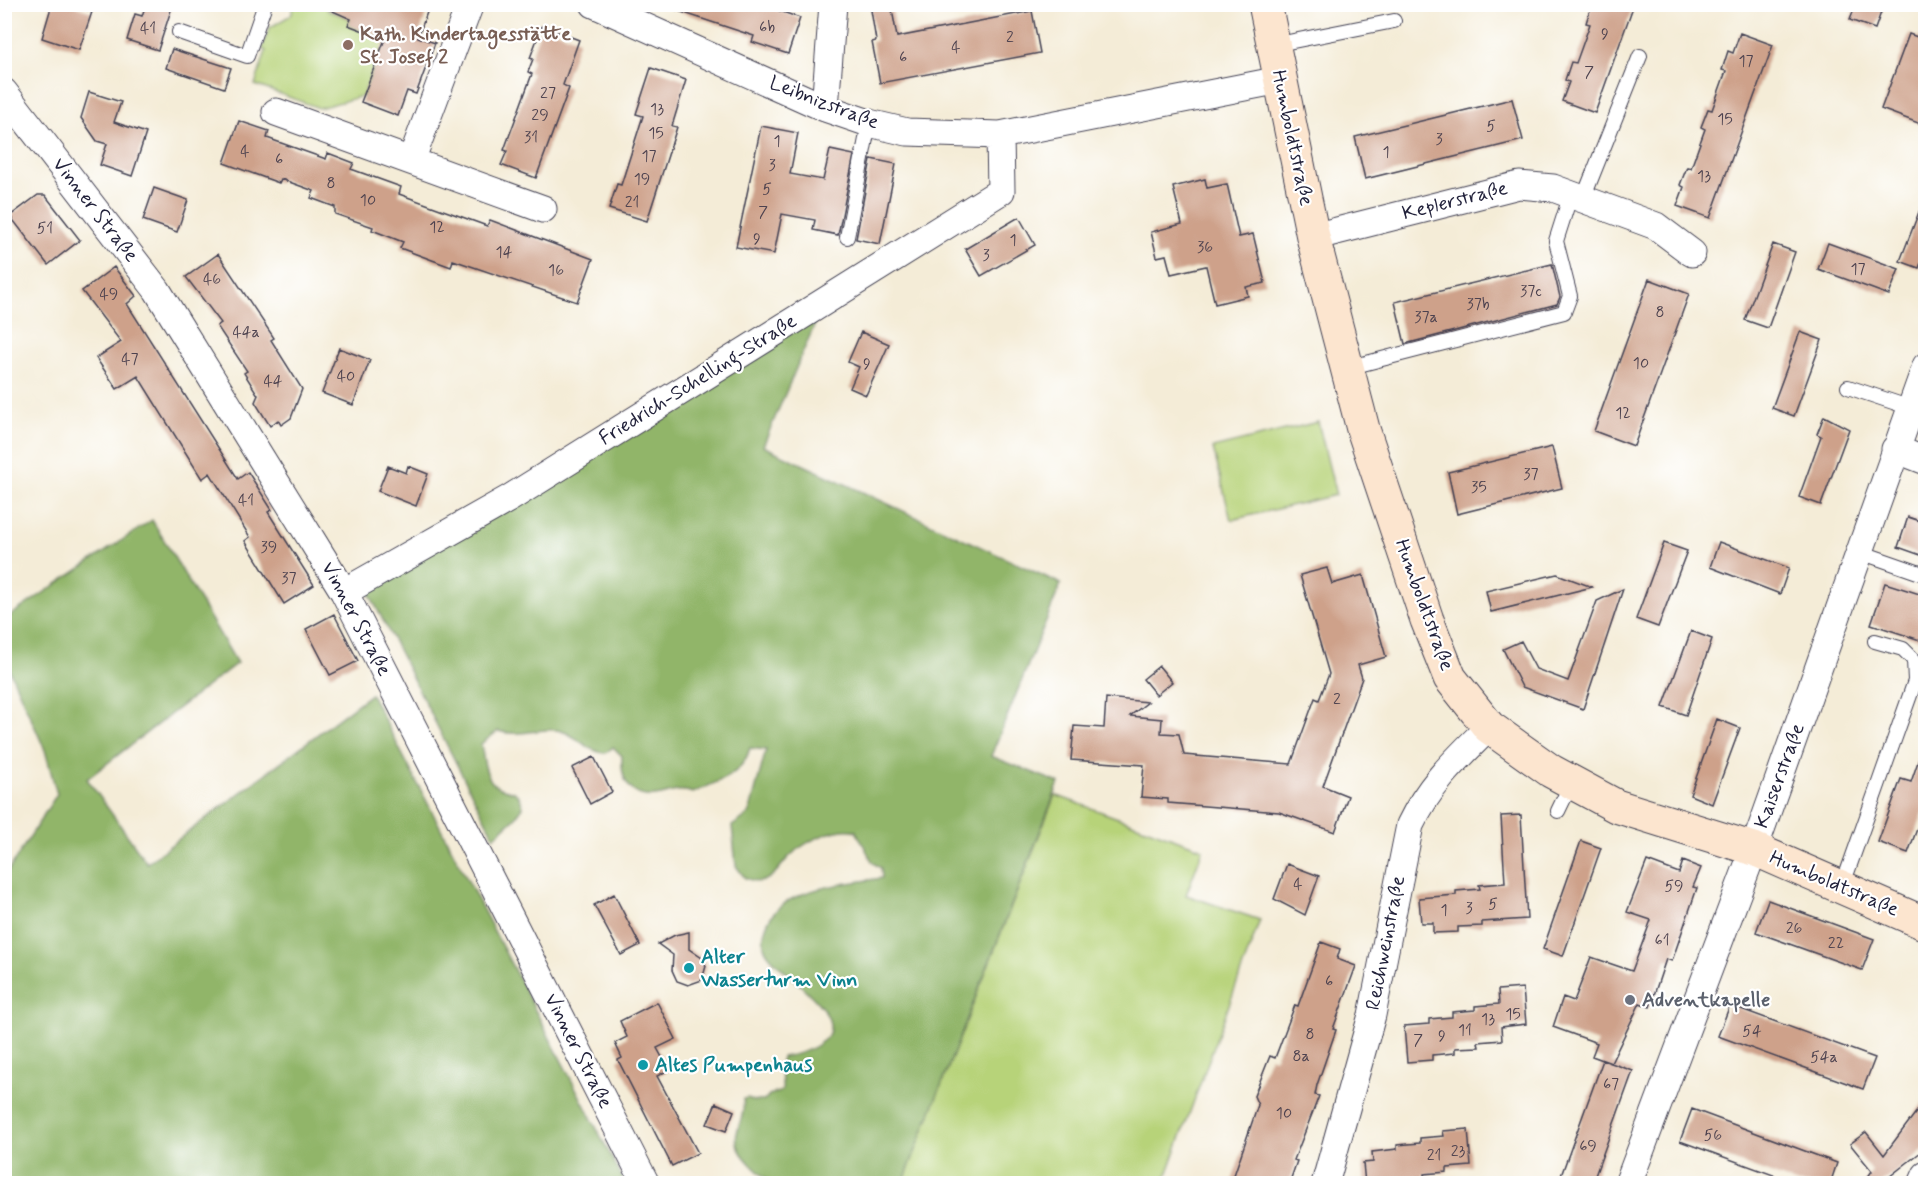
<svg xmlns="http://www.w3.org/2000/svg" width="1930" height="1188" font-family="Mynerve,sans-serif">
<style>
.green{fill:#b7d379;stroke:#6c7a5a;stroke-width:1.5}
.forest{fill:#91b569;stroke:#5a6c52;stroke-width:1.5}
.building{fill:#cea18a}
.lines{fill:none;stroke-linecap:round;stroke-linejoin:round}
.lane-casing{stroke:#424052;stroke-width:16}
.street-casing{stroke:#424052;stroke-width:29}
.secondary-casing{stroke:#424052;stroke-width:35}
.lane{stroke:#fff;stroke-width:14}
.street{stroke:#fff;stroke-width:27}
.secondary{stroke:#fce5cf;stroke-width:33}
.education-dot{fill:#8d6e63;stroke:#fff;stroke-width:2}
.culture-dot{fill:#0f9aa8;stroke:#fff;stroke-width:2}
.worship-dot{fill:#6b7280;stroke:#fff;stroke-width:2}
.labels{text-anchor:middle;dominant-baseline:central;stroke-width:4.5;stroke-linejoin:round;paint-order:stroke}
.number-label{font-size:16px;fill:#4d424f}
.education-label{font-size:20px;font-weight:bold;fill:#785e54;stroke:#fff;text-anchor:start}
.street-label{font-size:20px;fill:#22223b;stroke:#fff}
.culture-label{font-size:20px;font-weight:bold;fill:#0d838f;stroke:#fff;text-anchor:start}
.worship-label{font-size:20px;font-weight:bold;fill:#5b616d;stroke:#fff;text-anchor:start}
</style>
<rect width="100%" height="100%" fill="#fff"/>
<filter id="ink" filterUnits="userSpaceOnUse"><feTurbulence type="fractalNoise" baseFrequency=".0167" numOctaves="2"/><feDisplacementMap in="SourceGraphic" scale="12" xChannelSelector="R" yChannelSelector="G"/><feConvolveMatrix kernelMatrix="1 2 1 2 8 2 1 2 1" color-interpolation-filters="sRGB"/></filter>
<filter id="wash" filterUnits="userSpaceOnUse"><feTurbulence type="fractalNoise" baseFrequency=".008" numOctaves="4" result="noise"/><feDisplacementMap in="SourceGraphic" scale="24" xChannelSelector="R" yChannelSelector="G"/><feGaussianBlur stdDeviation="1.35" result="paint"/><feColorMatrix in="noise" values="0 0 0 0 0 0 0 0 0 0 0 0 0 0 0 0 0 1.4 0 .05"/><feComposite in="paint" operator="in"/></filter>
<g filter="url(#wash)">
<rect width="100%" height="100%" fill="#f4ecd7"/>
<path class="green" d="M294,5h34l-1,5 24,9 -3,6 14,5h35l-20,28 -14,38 -44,12 -64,-23 11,-34 -4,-2 7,-21 22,-13z
M1318,422l18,73 -105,25 -18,-72z
M1055,795l148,54 -17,46 74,25 -96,263h-261z"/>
<path class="forest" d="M820,312l-57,134 298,138 -70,172 68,27 -156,400h-133c-12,-13 -38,-31 -33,-50 3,-12 8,-21 6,-34l5,-1 5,3h11l5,-6 13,-4c2,-13 -5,-22 0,-34 16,-2 29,-6 42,-17 29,-26 -51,-70 -59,-91 -3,-8 -2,-14 1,-22 13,-40 80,-43 116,-49l-1,-10 -8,-5 -17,-32c-19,-6 -51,11 -65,24 -10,9 -17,25 -32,27 -4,0 -10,-3 -14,-4l-9,-12 -4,-40 17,-12 17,-64 -16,-2c-8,29 -32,32 -57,45 -14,-5 -19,-1 -32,2 -29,7 -41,-14 -39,-39l-9,-9 -7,6c-18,-1 -26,-15 -42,-21 -18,-7 -43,6 -66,-1l-17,13c2,11 4,34 14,41 13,9 22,0 28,22l-8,11 -21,19 -127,-248z
M152,520l85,143 -150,116 60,84 224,-169 254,489h-620v-307l52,-82 -12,-44 -40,-90v-41z"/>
<g id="blocks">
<path class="building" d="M52,4h17l23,8 -13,38 -37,-12z
M146,4h27l-15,46 -31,-10 8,-26 7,2z
M317,4h113l-12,33 17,6 -19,51 -9,-3 -9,25 -37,-14 24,-63 -37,-14 3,-6z
M669,4h91l40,14 -12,36 -36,-12 2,-6 -85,-28z
M870,4h21l6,33 135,-26 8,42 -160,30 -8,-41 4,-1z
M1592,4h42l-39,109 -33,-12 7,-19 -4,-2 6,-18 5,1 14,-39 -4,-1z
M1856,4h28l-9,25 -25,-9z
M542,26l37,14 -16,45 6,3 -33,90 -35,-13 6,-14 -3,-1 28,-76 -4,-2 5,-13 -3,-1z
M1740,33l33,12 -63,173 -33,-12 7,-19 -4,-2 7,-18 4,1 14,-39 -4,-2 7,-18 4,1 14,-39 -4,-1 6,-19 5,2z
M1909,34l17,6v86l-45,-17z
M172,49l59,19 -7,20 -58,-20z
M651,68l35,12 -14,46 5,1 -30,94 -38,-12 8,-25 4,1 22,-69 -7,-2z
M89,92l32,10 -7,20 32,11 -14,43 -32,-11 7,-21 -10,-3 -16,-23z
M1512,99l11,41 -158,39 -10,-42z
M239,121l30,10 -2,7 59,21 2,-6 26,10 -3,6 50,18 -2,7 88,32 3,-6 103,39 -16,43 -124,-42 -2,7 -51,-19 3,-6 -31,-12 1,-3 -38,-13v-7l-24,-9 3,-7 -33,-12 -2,4 -55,-20z
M761,126l37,7 -8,41 33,6 7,-30 24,5 -16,80 -25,-5 2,-10 -33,-6 -8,40 -38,-7z
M871,159l25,5 -16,80 -24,-5z
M1205,179l2,9 20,-4 12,53 14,-3 12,49 -19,4 2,9 -33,8 -9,-38 -35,8 -5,-19 -9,2 -6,-25 31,-8 -9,-37z
M154,188l34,12 -11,32 -34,-12z
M38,195h7l35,45 -32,25 -38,-49z
M1924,199l2,51 -7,18 -19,-7z
M1019,217l16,28 -54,31 -16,-27z
M1828,243l71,26 -10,26 -71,-26z
M1773,244l22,8 -27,76 -23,-8z
M218,254l56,84 -3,2 31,49 -11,29 -10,7 -3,-5 -8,6 -15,-24 3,-7 -14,-22 3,-2 -30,-45 4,-3 -35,-46z
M1552,264l8,33 -3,7 -152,40 -10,-42z
M114,267l22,29 -9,8 111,175 10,-7 24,38 -4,2 46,73 -30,19 -39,-63 5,-4 -40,-64 -8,6 -64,-103 -21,13 -21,-31 25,-16 -39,-51z
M1649,279l40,15 -55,152 -40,-15z
M861,332l28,12 -23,51 -16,-7 9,-21 -11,-5z
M1800,332l22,8 -28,76 -22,-8z
M339,348l31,12 -17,45 -31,-12z
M1824,416l25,13 -28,76 -22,-8 22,-61 -4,-2z
M1552,447l10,41 -105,26 -9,-42z
M388,466l18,7 2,-7 20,8 -12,32 -38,-15z
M1908,517l18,6v34l-28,-10z
M1719,542l70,26 -9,26 -70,-27z
M1664,543l23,8 -29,76 -22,-8z
M1327,568l5,16 31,-9 23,82 -28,8 4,13 -39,108 25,10 -13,36 -56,-20 -111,-9v-4l-27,-2 3,-32 -73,-5 3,-34 30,2 2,-30 42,4 -18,14 32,3 -1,14 18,1 5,21 107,9 24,-66 4,2 10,-26 -29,-99z
M1557,574l35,13 -101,25 -5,-21z
M1885,583l41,13v46l-55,-18z
M1623,589l-40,120 -61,-22 -19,-38 18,-8 15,28 32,12 29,-80z
M334,614l24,47 -28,14 -24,-46z
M1691,631l21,8 -26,76 -23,-8z
M1159,666l13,16 -16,13 -13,-16z
M1717,719l23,9 -28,76 -22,-9z
M1923,747l3,1v57l-18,48 -30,-11 23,-63 10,3z
M594,757l18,35 -22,12 -18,-36z
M1521,815l6,104 -45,3v4l-24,1v5l-25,1v-10h-12l-2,-25 37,-3v-4l24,-2 -1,-4 26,-2 -4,-67z
M1581,841l20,7 -38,108 -20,-7z
M1647,861l32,12 4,-12 18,7 -8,19 4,1 -25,73 -6,-2 -16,48 -10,-4 -29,60 -19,-7 5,-13 -44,-16 10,-30 11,4 17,-44 41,14 19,-51 -24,-8z
M1287,864l32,12 -14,39 -31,-16z
M614,894l26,51 -19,10 -27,-50z
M1768,900l106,39 -12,31 -106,-38z
M689,932v17l13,9 4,8 -4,14 -14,5 -11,-4 -5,-11 1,-15 -15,-11 17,-9z
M1321,942l19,7 -3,10 19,7 -23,63 3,1 -19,55 -2,10 4,1 -25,64 3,1 -8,23h-58l27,-79 -4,-9 16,-40 5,2 20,-53 3,1z
M1523,988l3,36 -25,3 1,13 -24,2 1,5 -24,1v5l-23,2v5l-25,2 -3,-36 25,-2v-5l23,-2v-5l23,-2v-4l24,-2 -1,-14z
M657,1002l19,37 -19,9 12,22 -12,6 41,77 -26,13 -54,-106 4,-2 -7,-15 12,-6 -7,-16z
M1730,1005l145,53 -12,31 -145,-53z
M1603,1060l30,11 -41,113h-34z
M1926,1099v49l-46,36h-17l9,-13 -22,-27 16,-12 18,23z
M716,1103l18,8 -8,20 -19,-7z
M1692,1109l145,54 -7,21h-32l-118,-43z
M1468,1129l3,37 -24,2v4l-23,2v5l-24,2v3h-35l-2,-21 10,-1 -1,-10 25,-3v-4l23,-2v-5l24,-2 -1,-5z"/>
</g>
</g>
<g filter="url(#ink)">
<use href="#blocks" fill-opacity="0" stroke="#424052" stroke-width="1.5"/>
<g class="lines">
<defs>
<path id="lane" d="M179,32l68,24 18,-52
M1273,45l121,-24
M1583,199l57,-143
M847,237l22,-114
M1347,368l217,-56 6,-16 -14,-55 15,-47
M1848,387l63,21
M1860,552l66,23
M1558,811l14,-29
M1842,887l73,-206 -1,-21 -11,-11 -28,-8"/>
<path id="street" d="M594,4l231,104 44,15 38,9 93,3 280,-55
M4,92l153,198 187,302 302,592
M825,108l8,-104
M276,112l267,97
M411,161l59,-157
M1313,237l206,-52 34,3 103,38 36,27
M1895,449l31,12
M344,592l166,-94 491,-307 -1,-56
M1325,1184l47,-169 38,-190c20,-42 47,-66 79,-98
M1628,1184l126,-335 172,-483
M1922,1184l4,-9"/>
<path id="secondary" d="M1265,4l48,233 50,192 64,191 23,58 39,49 62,44 65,35 138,43 172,75"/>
</defs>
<use href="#lane" class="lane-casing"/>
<use href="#street" class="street-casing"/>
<use href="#secondary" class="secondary-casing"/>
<use href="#lane" class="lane"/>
<use href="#street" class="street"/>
<use href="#secondary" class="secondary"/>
</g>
</g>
<circle class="education-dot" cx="348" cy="45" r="6"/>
<g class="culture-dot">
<circle cx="689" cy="968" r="6"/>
<circle cx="643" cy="1065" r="6"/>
</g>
<circle class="worship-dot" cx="1630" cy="1000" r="6"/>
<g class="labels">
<g class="number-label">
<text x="767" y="27">6b</text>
<text x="148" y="28">41</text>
<text x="1605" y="34">9</text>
<text x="1010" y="37">2</text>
<text x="956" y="47">4</text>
<text x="903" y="57">6</text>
<text x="1746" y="61">17</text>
<text x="1589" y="72">7</text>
<text x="548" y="93">27</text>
<text x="657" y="109">13</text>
<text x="540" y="115">29</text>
<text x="1725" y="119">15</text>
<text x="1491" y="126">5</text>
<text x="656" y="133">15</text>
<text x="531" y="137">31</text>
<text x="1439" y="139">3</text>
<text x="777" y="141">1</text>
<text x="245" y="151">4</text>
<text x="1386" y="152">1</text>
<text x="649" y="156">17</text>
<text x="279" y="159">6</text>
<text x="772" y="165">3</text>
<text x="1704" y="176">13</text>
<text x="642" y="179">19</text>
<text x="331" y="183">8</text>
<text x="767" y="189">5</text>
<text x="368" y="200">10</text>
<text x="632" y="202">21</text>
<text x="763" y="212">7</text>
<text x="437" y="227">12</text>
<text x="45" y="228">51</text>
<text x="757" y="239">9</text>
<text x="1013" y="240">1</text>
<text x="1205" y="247">36</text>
<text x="504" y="252">14</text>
<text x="986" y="255">3</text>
<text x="1858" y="269">17</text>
<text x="556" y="270">16</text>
<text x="212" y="279">46</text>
<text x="1531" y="291">37c</text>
<text x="109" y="294">49</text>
<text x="1478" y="304">37b</text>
<text x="1660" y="312">8</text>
<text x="1426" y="317">37a</text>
<text x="246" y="332">44a</text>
<text x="130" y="359">47</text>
<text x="1641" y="363">10</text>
<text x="867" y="364">9</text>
<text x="346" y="376">40</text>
<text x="273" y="381">44</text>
<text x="1623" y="413">12</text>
<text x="1531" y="474">37</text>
<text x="1479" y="487">35</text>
<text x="246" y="500">41</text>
<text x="269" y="547">39</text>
<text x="289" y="578">37</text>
<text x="1337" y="699">2</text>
<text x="1298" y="884">4</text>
<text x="1674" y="886">59</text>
<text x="1493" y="904">5</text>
<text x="1469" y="908">3</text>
<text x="1444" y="910">1</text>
<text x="1794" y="928">26</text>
<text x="1662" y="940">61</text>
<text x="1836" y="943">22</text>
<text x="1329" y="981">6</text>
<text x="1513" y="1014">15</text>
<text x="1488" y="1019">13</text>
<text x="1465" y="1030">11</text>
<text x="1752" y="1031">54</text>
<text x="1310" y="1034">8</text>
<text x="1442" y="1036">9</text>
<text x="1418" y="1040">7</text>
<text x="1301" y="1056">8a</text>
<text x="1824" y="1057">54a</text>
<text x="1611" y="1084">67</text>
<text x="1284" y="1113">10</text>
<text x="1713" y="1135">56</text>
<text x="1588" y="1146">69</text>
<text x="1458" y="1151">23</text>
<text x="1434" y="1155">21</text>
</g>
<g class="education-label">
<text x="360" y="34">Kath. Kindertagesstätte<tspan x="360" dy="23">St. Josef 2</tspan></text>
</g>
<g class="street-label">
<text transform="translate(824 103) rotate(21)">Leibnizstraße</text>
<text transform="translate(1292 138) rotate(78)">Humboldtstraße</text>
<text transform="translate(1455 201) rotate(-14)">Keplerstraße</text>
<text transform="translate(95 210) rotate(52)">Vinner Straße</text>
<text transform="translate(698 380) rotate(-32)">Friedrich-Schelling-Straße</text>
<text transform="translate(1424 605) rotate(70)">Humboldtstraße</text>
<text transform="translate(356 619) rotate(62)">Vinner Straße</text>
<text transform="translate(1780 776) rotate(-70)">Kaiserstraße</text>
<text transform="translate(1834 884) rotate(23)">Humboldtstraße</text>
<text transform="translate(1386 943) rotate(-79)">Reichweinstraße</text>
<text transform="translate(578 1051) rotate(63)">Vinner Straße</text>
</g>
<g class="culture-label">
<text x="701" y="957">Alter<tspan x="701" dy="23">Wasserturm Vinn</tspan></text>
<text x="655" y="1065">Altes Pumpenhaus</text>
</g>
<g class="worship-label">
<text x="1642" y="1000">Adventkapelle</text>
</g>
</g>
<rect width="1930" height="1188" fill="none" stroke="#fff" stroke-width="24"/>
</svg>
